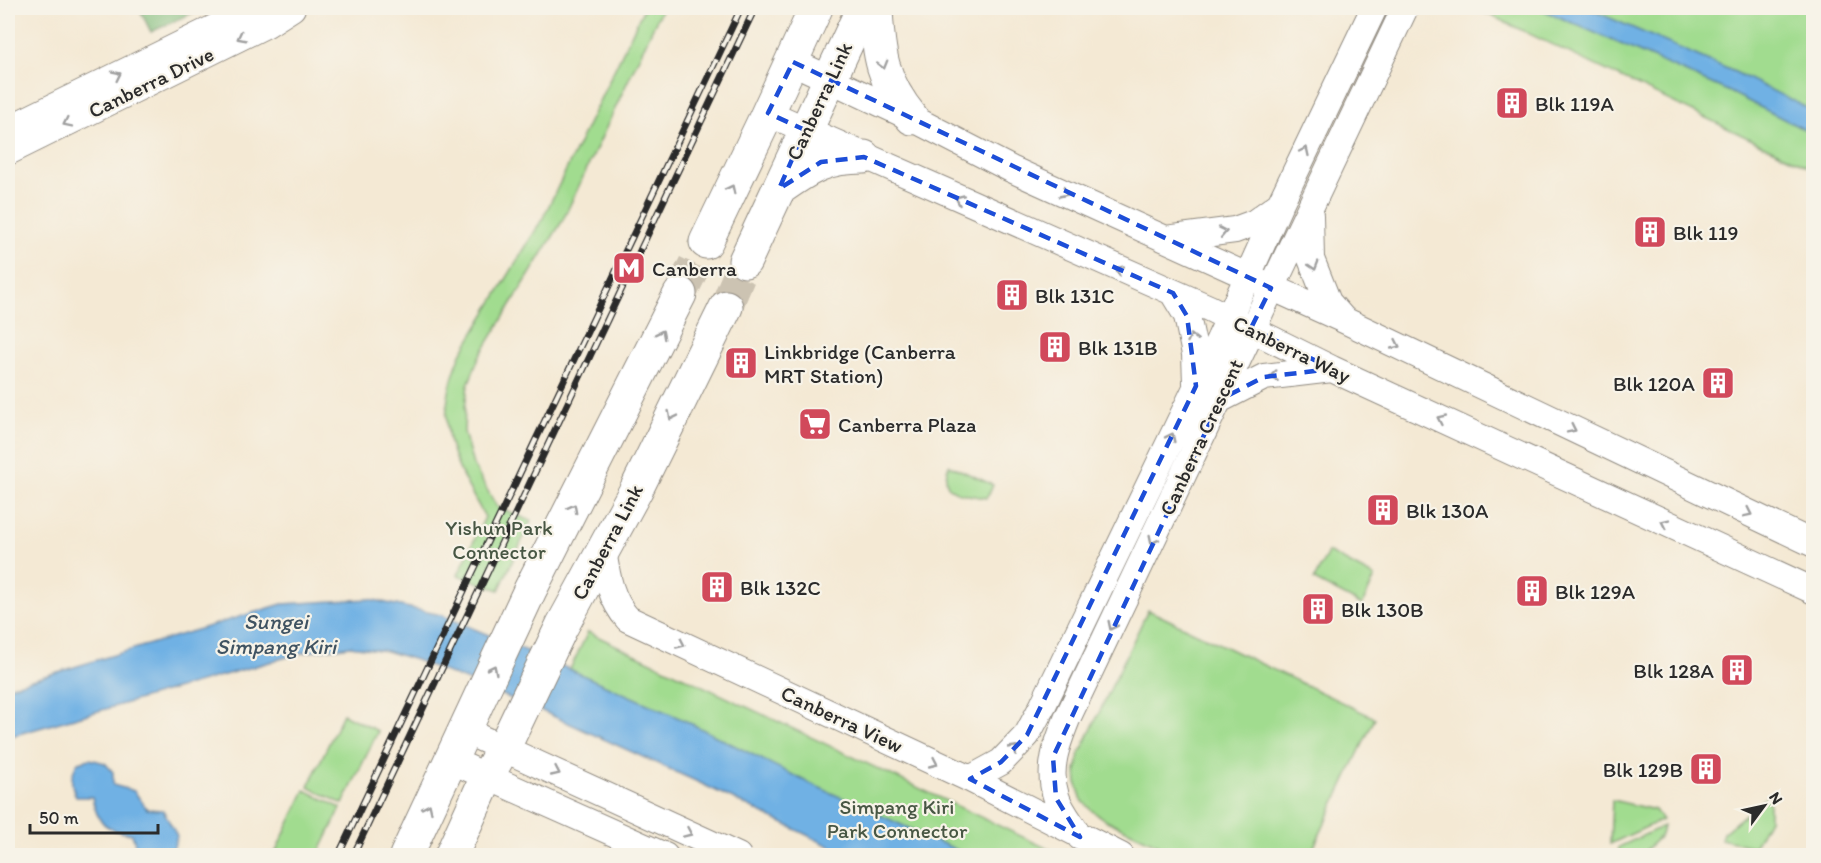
<svg xmlns="http://www.w3.org/2000/svg" width="1821" height="863" font-family="Itim,sans-serif">
<style>
.green{fill:#a1dc8f;stroke:#66845d;stroke-width:1.5}
.forest{fill:#80bc7a;stroke:#567452;stroke-width:1.5}
.water{fill:#6fb1e4;stroke:#4d6e88;stroke-width:1.5}
.lines{fill:none;stroke-linecap:round;stroke-linejoin:round}
.major-tunnel{stroke:#ccc3b2;stroke-width:33;stroke-dasharray:33 16;stroke-linecap:butt}
.minor-casing{stroke:#908a80;stroke-width:28}
.major-casing{stroke:#908a80;stroke-width:35}
.minor{stroke:#fff;stroke-width:26}
.major{stroke:#fff;stroke-width:33}
.rail-casing{stroke:#2b2b2b;stroke-width:7}
.rail{stroke:#f7f3e8;stroke-width:4.5;stroke-dasharray:14;stroke-linecap:butt}
.oneway{stroke:#a0a0a0}
.marked{fill:none;stroke:#1d4ed8;stroke-width:4.5;stroke-dasharray:12 8;stroke-linejoin:round}
.labels{text-anchor:middle;dominant-baseline:central;stroke-width:4.5;stroke-linejoin:round;paint-order:stroke}
.street-label{font-size:21px;fill:#2b2b2b;stroke:#f7f3e8}
.poi-label{font-size:21px;fill:#2b2b2b;stroke:#f7f3e8;text-anchor:start}
.park-label{font-size:21px;fill:#485744;stroke:#f7f3e8}
.water-label{font-size:22px;font-style:italic;fill:#3f5362;stroke:#f7f3e8}
</style>
<rect width="100%" height="100%" fill="#f7f3e8"/>
<filter id="ink" filterUnits="userSpaceOnUse"><feTurbulence type="fractalNoise" baseFrequency=".0167" numOctaves="2"/><feDisplacementMap in="SourceGraphic" scale="12" xChannelSelector="R" yChannelSelector="G"/><feConvolveMatrix kernelMatrix="1 2 1 2 8 2 1 2 1" color-interpolation-filters="sRGB"/></filter>
<filter id="wash" filterUnits="userSpaceOnUse"><feTurbulence type="fractalNoise" baseFrequency=".008" numOctaves="4" result="noise"/><feDisplacementMap in="SourceGraphic" scale="24" xChannelSelector="R" yChannelSelector="G"/><feGaussianBlur stdDeviation="1.35" result="paint"/><feColorMatrix in="noise" values="0 0 0 0 0 0 0 0 0 0 0 0 0 0 0 0 0 1.4 0 .05"/><feComposite in="paint" operator="in"/></filter>
<g filter="url(#wash)">
<rect width="100%" height="100%" fill="#f4e9d4"/>
<path class="green" d="M644,8h18l-99,212 -84,137 -11,28 -3,22 -1,25 9,33 24,42 34,14 -32,69 -41,-15 27,-58c-35,-61 -53,-93 -24,-163l82,-136z
M1475,8h338v161z
M949,465l44,20 -4,9 -3,4c-22,-4 -49,-3 -37,-33z
M1328,552l47,25 -13,28 -48,-25z
M1148,610l227,108 -65,137h-130l-75,-35 -14,-10 -9,-10 -5,-15 -1,-15 4,-17z
M588,632l473,223h-169l-335,-159z
M343,714l35,17 -35,73 -35,-17z
M305,790l36,18 -23,47h-44z
M1769,795v24l-15,28 -33,-8 2,-6z
M1612,800l43,10 7,10 -52,24z
M1663,826l-2,9 -20,20h-22v-8z"/>
<path class="forest" d="M139,8h64l-52,24z"/>
<path class="water" d="M1538,8h49l150,65 76,38v23l-83,-42z
M369,599l72,16 119,50 126,56 121,61 161,73h-120l-148,-72 -158,-72 -126,-51 -30,-9 -36,-5 -49,7 -293,84v-50l274,-83z
M90,759l15,4 8,9v13l21,6 13,18 16,1 14,26 -5,17c-13,4 -23,2 -35,-2l-5,-17c-26,-3 -35,-11 -40,-37h-16c-6,-14 -6,-21 2,-35z"/>
</g>
<g filter="url(#ink)">
<g class="lines">
<path class="major-tunnel" d="M680,294l26,-52
M726,307l19,-46"/>
<defs>
<path id="minor" d="M793,62l119,56 99,51 333,151 470,224
M768,113l441,195 123,61 482,222
M8,129l247,-121
M8,152l259,-128 25,-16
M1310,215l1,44 17,43 15,17
M1166,239l69,-9 19,-7 26,-19
M1173,293l14,23 8,38 1,29
M1221,399l43,-22 68,-8
M603,550c4,26 7,49 25,69l342,160 151,77
M463,730l275,126
M450,760l215,96
M970,779l31,-17 26,-27 16,-30 177,-367 60,-134 94,-196
M1080,837c-8,-13 -20,-27 -24,-41 -9,-27 1,-52 11,-77 114,-237 225,-475 338,-711"/>
<path id="major" d="M876,8c2,45 6,74 36,110
M779,189c31,-22 46,-32 85,-32
M706,242l58,-121 52,-113
M745,261l118,-253
M406,856l124,-266 150,-296
M451,856l36,-79 21,-38 54,-113 74,-136 90,-183"/>
</defs>
<use href="#minor" class="minor-casing"/>
<use href="#major" class="major-casing"/>
<use href="#minor" class="minor"/>
<use href="#major" class="major"/>
<defs>
<path id="rail" d="M338,856l403,-848
M353,856l402,-848"/>
</defs>
<use href="#rail" class="rail-casing"/>
<use href="#rail" class="rail"/>
</g>
<defs><path id="oneway-chevron" d="M-2-3.5L2.5 0L-2 3.5" fill="none" stroke-width="1.6" stroke-linecap="round" stroke-linejoin="round" transform="scale(1.5)"/></defs>
<g class="oneway">
<use href="#oneway-chevron" transform="translate(241 37) rotate(153)"/>
<use href="#oneway-chevron" transform="translate(883 65) rotate(74)"/>
<use href="#oneway-chevron" transform="translate(117 75) rotate(-26)"/>
<use href="#oneway-chevron" transform="translate(67 123) rotate(154)"/>
<use href="#oneway-chevron" transform="translate(1305 151) rotate(-65)"/>
<use href="#oneway-chevron" transform="translate(731 189) rotate(-64)"/>
<use href="#oneway-chevron" transform="translate(1064 193) rotate(25)"/>
<use href="#oneway-chevron" transform="translate(959 199) rotate(-156)"/>
<use href="#oneway-chevron" transform="translate(1223 232) rotate(-11)"/>
<use href="#oneway-chevron" transform="translate(1314 266) rotate(73)"/>
<use href="#oneway-chevron" transform="translate(1119 270) rotate(-156)"/>
<use href="#oneway-chevron" transform="translate(661 334) rotate(-63)"/>
<use href="#oneway-chevron" transform="translate(1192 338) rotate(-103)"/>
<use href="#oneway-chevron" transform="translate(1396 345) rotate(25)"/>
<use href="#oneway-chevron" transform="translate(1274 376) rotate(173)"/>
<use href="#oneway-chevron" transform="translate(672 416) rotate(116)"/>
<use href="#oneway-chevron" transform="translate(1441 419) rotate(-155)"/>
<use href="#oneway-chevron" transform="translate(1572 429) rotate(26)"/>
<use href="#oneway-chevron" transform="translate(1171 437) rotate(-64)"/>
<use href="#oneway-chevron" transform="translate(573 508) rotate(-62)"/>
<use href="#oneway-chevron" transform="translate(1748 513) rotate(26)"/>
<use href="#oneway-chevron" transform="translate(1665 523) rotate(-155)"/>
<use href="#oneway-chevron" transform="translate(1153 540) rotate(116)"/>
<use href="#oneway-chevron" transform="translate(1112 626) rotate(116)"/>
<use href="#oneway-chevron" transform="translate(681 644) rotate(25)"/>
<use href="#oneway-chevron" transform="translate(493 669) rotate(-64)"/>
<use href="#oneway-chevron" transform="translate(1014 749) rotate(-46)"/>
<use href="#oneway-chevron" transform="translate(934 763) rotate(25)"/>
<use href="#oneway-chevron" transform="translate(556 772) rotate(25)"/>
<use href="#oneway-chevron" transform="translate(428 808) rotate(-65)"/>
<use href="#oneway-chevron" transform="translate(688 833) rotate(24)"/>
</g>
</g>
<path class="marked" d="M793,62l478,226 -20,40 81,41 -68,8 -43,22 -168,358 3,41 24,39 -110,-58 31,-17 26,-27 169,-349 -9,-70 -14,-23 -309,-136 -43,5 -42,27 26,-59 -37,-17z"/>
<defs>
<symbol id="building-square" viewBox="-11 -11 22 22"><rect x="-9" y="-9" width="18" height="18" rx="4" fill="#d1495b" stroke="#f7f3e8"/><path d="M-4-6H4V6H1V3H-1V6H-4ZM-2.5-4.3h1.7v1.8h-1.7ZM.8-4.3h1.7v1.8H.8ZM-2.5-1h1.7V.8h-1.7ZM.8-1h1.7V.8H.8Z" fill="#fff"/></symbol>
<symbol id="metro-square" viewBox="-11 -11 22 22"><rect x="-9" y="-9" width="18" height="18" rx="4" fill="#d1495b" stroke="#f7f3e8"/><path d="M-5.5 5V-5H-3L0 0L3-5H5.5V5H3V-.5L0 4L-3-.5V5Z" fill="#fff"/></symbol>
<symbol id="supermarket-square" viewBox="-11 -11 22 22"><rect x="-9" y="-9" width="18" height="18" rx="4" fill="#d1495b" stroke="#f7f3e8"/><path d="M-6-5.5h2.5l.6 2H6L4.5 2H-2.5L-4.4-4H-6ZM-1.5 3.2a1.3 1.3 0 1 0 .1 0ZM3 3.2a1.3 1.3 0 1 0 .1 0Z" fill="#fff"/></symbol>
</defs>
<g fill-rule="evenodd">
<use href="#building-square" x="1493" y="84" width="38" height="38"/>
<use href="#building-square" x="1631" y="213" width="38" height="38"/>
<use href="#metro-square" x="610" y="249" width="38" height="38"/>
<use href="#building-square" x="993" y="276" width="38" height="38"/>
<use href="#building-square" x="1036" y="328" width="38" height="38"/>
<use href="#building-square" x="722" y="344" width="38" height="38"/>
<use href="#building-square" x="1699" y="364" width="38" height="38"/>
<use href="#supermarket-square" x="796" y="405" width="38" height="38"/>
<use href="#building-square" x="1364" y="491" width="38" height="38"/>
<use href="#building-square" x="698" y="568" width="38" height="38"/>
<use href="#building-square" x="1513" y="572" width="38" height="38"/>
<use href="#building-square" x="1299" y="590" width="38" height="38"/>
<use href="#building-square" x="1718" y="651" width="38" height="38"/>
<use href="#building-square" x="1687" y="750" width="38" height="38"/>
</g>
<g class="labels">
<g class="street-label">
<text transform="translate(151 82) rotate(-26)">Canberra Drive</text>
<text transform="translate(819 101) rotate(-65)">Canberra Link</text>
<text transform="translate(1292 349) rotate(26)">Canberra Way</text>
<text transform="translate(1201 437) rotate(-65)">Canberra Crescent</text>
<text transform="translate(607 542) rotate(-62)">Canberra Link</text>
<text transform="translate(842 719) rotate(25)">Canberra View</text>
</g>
<g class="poi-label">
<text x="1535" y="103">Blk 119A</text>
<text x="1673" y="232">Blk 119</text>
<text x="652" y="268">Canberra</text>
<text x="1035" y="295">Blk 131C</text>
<text x="1078" y="347">Blk 131B</text>
<text x="764" y="351">Linkbridge (Canberra<tspan x="764" dy="24">MRT Station)</tspan></text>
<text x="1695" y="383" text-anchor="end">Blk 120A</text>
<text x="838" y="424">Canberra Plaza</text>
<text x="1406" y="510">Blk 130A</text>
<text x="740" y="587">Blk 132C</text>
<text x="1555" y="591">Blk 129A</text>
<text x="1341" y="609">Blk 130B</text>
<text x="1714" y="670" text-anchor="end">Blk 128A</text>
<text x="1683" y="769" text-anchor="end">Blk 129B</text>
</g>
<g class="park-label">
<text x="499" y="527">Yishun Park<tspan x="499" dy="24">Connector</tspan></text>
<text x="897" y="806">Simpang Kiri<tspan x="897" dy="24">Park Connector</tspan></text>
</g>
<g class="water-label">
<text x="276" y="621">Sungei<tspan x="276" dy="25">Simpang Kiri</tspan></text>
</g>
</g>
<rect width="1821" height="863" fill="none" stroke="#f7f3e8" stroke-width="30"/>
<g transform="translate(1764 806) rotate(57)" stroke="#f7f3e8" stroke-width="4.5" paint-order="stroke">
<path d="M0-4.5L10 22L0 15L-10 22Z" fill="#2b2b2b"/>
<text y="-9" font-size="16" font-weight="bold" text-anchor="middle" fill="#2b2b2b">N</text>
</g>
<path d="M30 824v9h128v-9" fill="none" stroke="#2b2b2b" stroke-width="3"/>
<text x="39" y="824" font-size="18" fill="#2b2b2b" stroke="#f7f3e8" stroke-width="4.5" paint-order="stroke">50 m</text>
</svg>
